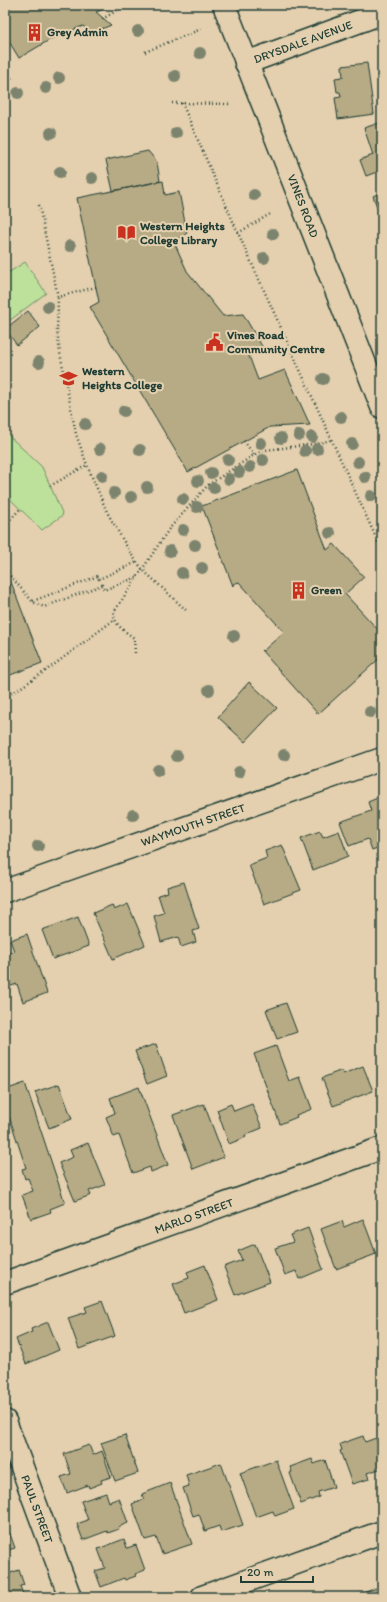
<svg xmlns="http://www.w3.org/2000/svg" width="387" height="1602" font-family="Itim,sans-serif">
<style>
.green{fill:#bde19a;stroke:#6e8f67}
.building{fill:#b7ab85;stroke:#1f3d34}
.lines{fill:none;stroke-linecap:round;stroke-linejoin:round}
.minor-casing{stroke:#1f3d34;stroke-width:25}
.secondary-casing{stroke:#1f3d34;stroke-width:25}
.path{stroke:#1f3d34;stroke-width:2.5;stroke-dasharray:1 3;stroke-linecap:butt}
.minor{stroke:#e4d0af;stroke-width:22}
.secondary{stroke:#e4d0af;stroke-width:22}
.tree{fill:#7c846e}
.labels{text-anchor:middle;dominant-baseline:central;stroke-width:4;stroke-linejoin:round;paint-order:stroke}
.poi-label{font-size:12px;font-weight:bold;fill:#1f3d34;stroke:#e4d0af;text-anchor:start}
.street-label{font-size:12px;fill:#1f3d34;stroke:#e4d0af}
</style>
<rect width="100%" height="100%" fill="#e4d0af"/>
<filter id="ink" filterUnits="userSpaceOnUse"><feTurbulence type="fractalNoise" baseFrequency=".025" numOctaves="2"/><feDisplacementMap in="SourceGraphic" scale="8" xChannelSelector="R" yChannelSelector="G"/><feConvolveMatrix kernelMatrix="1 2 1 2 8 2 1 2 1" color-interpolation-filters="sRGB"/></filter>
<g filter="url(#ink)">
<path class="green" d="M25,262l21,31 -41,31v-49z
M6,433l36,34 21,48 -21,15 -31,-30 -6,-12z"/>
<path class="building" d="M5,5h110l-19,7 15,13 -19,8 -9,-7 -18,7 -2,-1 -44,26 -14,-23z
M367,63l7,51 -36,5 -3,-21 6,-1 -1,-5h-3l-2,-14 8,-1 -1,-11z
M382,122v48l-16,6 -6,-16 13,-5 -9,-27z
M148,151l9,11 3,19 -47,10 -7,-31z
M163,181l2,14 14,-3 8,41 -13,9 13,29 36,45 20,-2 20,34 -14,8 9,24 27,-10 25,55 -40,2 -82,45 -98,-165 9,-5 -22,-104z
M382,192v21l-2,2 -7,-19z
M28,311l12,16 -23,18 -12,-16z
M297,470l30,80 7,-6 30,33 -19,17 37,40v22l-64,58 -57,-64 2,1 21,-19 -45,-50 -6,2v2l-31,-80z
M11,582l31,81 -37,14v-93l2,2 4,-1z
M249,682l28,26 -32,34 -27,-25z
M382,796v50l-10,4 -4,-11 -19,7 -9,-24 31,-11 -3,-9z
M320,831l3,6 16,-6 9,25 -35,14 -12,-32z
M282,845l19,45 -37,14 -15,-39 18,-7 -2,-7z
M184,882l15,47 -6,2 3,11 -15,5 -3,-10 -17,5 -7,-26 10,-3 -6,-18 10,-3 -1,-5z
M128,904l17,41 -32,14 -20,-46 19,-8 2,5z
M78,917l11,29 -36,13 -11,-29z
M27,934l20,59 -24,9 -6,-18 -12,4v-33l9,-4 -4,-11z
M286,1003l11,29 -20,7 -11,-29z
M156,1044l11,32 -20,8 -12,-33z
M276,1046l13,35 11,-4 12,32 -16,6 1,2 -17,7 -26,-70z
M363,1066l10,25 -40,15 -11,-28 20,-8 1,4z
M25,1083l40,120 -15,6 1,3 -20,7 -9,-24 11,-4 -5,-13 -3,1 -3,-10 4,-1 -21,-64v-14z
M59,1084l13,35 -23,9 -14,-36z
M139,1087l29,78 -17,7 -1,-5 -17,6 -14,-38 -5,2 -8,-20 9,-4 -5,-15z
M204,1104l20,53 -31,12 -20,-54z
M231,1104l3,7 18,-7 10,24 -17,7 1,2 -17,7 -12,-34z
M88,1143l17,42 -16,6 2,4 -16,6 -16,-38 14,-6 -3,-7z
M363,1219l13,35 -40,15 -15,-40 21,-8 2,6z
M308,1228l15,41 -24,10 -3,-8 -11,4 -10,-27 18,-6 -3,-7z
M255,1244l15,38 -35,13 -11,-28 18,-7 -4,-9z
M205,1265l13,35 -34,13 -11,-29 16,-6 -2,-6z
M102,1301l13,35 -36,13 -11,-31 19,-6 -2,-5z
M48,1322l11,28 -33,14 -10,-25 16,-7 -1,-3z
M125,1435l13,38 -23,8 -14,-38z
M363,1436l2,6 11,-4 6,17v13l-15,5 2,6 -17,5 -12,-33 2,-1 -2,-6z
M89,1445l4,10 9,-4 9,26 -10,3 1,3 -13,5 -1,-3 -21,8 -6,-16 10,-3 -7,-20z
M312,1459l2,5 11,-4 9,27 -16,5 1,5 -18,7 -11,-31 2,-1 -2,-5z
M276,1460l18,49 -19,7 -2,-5 -17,6 -16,-44z
M221,1463l22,62 -22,7 -2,-6 -14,5 -6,-17 -6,2 -10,-28 6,-2 -3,-11z
M170,1483l22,61 -30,10 -6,-17 -11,3 -13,-36 12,-5 -2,-5z
M106,1493l3,9 10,-4 9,25 -10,4 1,2 -11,4 -1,-2 -24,9 -6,-16 11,-4 -7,-19z
M5,1520l10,28 -10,3z
M124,1539l3,9 9,-3 9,25 -10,4 1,2 -11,4 -1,-2 -23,9 -6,-16 10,-3 -7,-19z
M19,1570l5,15 -4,1 4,11h-19v-22z
M382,1586v11h-30z"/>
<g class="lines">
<defs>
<path id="minor" d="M246,63l136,-50
M5,891l377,-132
M5,1283l377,-135
M5,1421l65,176
M202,1597l180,-65"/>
<path id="secondary" d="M224,5l158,402"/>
</defs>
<use href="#minor" class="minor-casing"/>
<use href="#secondary" class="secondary-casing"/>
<path class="path" d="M102,19l16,-9 5,-5
M145,52l56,-23
M5,73l7,6
M172,103l58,1
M182,103l56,130 144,318
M39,205l19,92
M238,233l34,-20
M96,287l-38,10 -1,34 3,22 16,81 11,31 20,47 24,42 12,16 44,41
M244,441l10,14
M50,486l37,-21
M5,525l15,-16
M5,570l28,32 11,5 58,-22 2,5 33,-13
M33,601l65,-25 1,3 38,-17
M135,653l-1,-15c-9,-7 -21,-13 -20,-26l55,-83 39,-44 46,-30 12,-5 49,-6 16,-4
M5,698l42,-28 68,-51"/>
<use href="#minor" class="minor"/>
<use href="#secondary" class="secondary"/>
</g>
<g class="tree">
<circle cx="138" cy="31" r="6"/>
<circle cx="200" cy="53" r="6"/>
<circle cx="175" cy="76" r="6"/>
<circle cx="59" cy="78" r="6"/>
<circle cx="46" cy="88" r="6"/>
<circle cx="18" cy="93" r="6"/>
<circle cx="51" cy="133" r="6"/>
<circle cx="176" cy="133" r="6"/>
<circle cx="60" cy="172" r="6"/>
<circle cx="92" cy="178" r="6"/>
<circle cx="254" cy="195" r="6"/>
<circle cx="273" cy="234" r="6"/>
<circle cx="70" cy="246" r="6"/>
<circle cx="264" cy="258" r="6"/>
<circle cx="48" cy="307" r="6"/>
<circle cx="39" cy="362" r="6"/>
<circle cx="323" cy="379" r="6"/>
<circle cx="124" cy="411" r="6"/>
<circle cx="341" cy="417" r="6"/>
<circle cx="85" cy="424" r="6"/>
<circle cx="299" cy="435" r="6"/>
<circle cx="312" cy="437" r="6"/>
<circle cx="281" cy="438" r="6"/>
<circle cx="261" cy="443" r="6"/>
<circle cx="352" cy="444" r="6"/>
<circle cx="100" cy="449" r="6"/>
<circle cx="317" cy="449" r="6"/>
<circle cx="140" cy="450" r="6"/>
<circle cx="305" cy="451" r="6"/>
<circle cx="228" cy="460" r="6"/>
<circle cx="263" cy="460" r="6"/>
<circle cx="358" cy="462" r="6"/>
<circle cx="250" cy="467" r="6"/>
<circle cx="239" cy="472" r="6"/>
<circle cx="211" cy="473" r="6"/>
<circle cx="102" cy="476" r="6"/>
<circle cx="365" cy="477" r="6"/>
<circle cx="229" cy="479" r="6"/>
<circle cx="198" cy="481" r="6"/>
<circle cx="147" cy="487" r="6"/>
<circle cx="214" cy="488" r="6"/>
<circle cx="114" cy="493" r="6"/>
<circle cx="371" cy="496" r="6"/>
<circle cx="131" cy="497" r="6"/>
<circle cx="183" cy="499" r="6"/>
<circle cx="197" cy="507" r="6"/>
<circle cx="183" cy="530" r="6"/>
<circle cx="330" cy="533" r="6"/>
<circle cx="195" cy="545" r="6"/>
<circle cx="170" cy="551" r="6"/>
<circle cx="202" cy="568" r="6"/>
<circle cx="182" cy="573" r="6"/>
<circle cx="234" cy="636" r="6"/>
<circle cx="209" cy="690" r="6"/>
<circle cx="370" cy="712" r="6"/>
<circle cx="284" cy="755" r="6"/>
<circle cx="177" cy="756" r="6"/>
<circle cx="158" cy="770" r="6"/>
<circle cx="239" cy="772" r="6"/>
<circle cx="133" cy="815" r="6"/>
<circle cx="38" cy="846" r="6"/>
</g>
</g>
<defs>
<symbol id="building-bare" viewBox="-9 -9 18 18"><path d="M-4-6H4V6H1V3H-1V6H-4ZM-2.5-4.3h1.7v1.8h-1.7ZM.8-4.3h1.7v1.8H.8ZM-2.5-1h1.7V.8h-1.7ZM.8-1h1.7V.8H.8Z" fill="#c8321e" stroke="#e4d0af" stroke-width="2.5" paint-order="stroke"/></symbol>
<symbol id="library-bare" viewBox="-9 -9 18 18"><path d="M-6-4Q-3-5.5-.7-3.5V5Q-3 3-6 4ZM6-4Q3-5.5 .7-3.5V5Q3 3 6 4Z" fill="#c8321e" stroke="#e4d0af" stroke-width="2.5" paint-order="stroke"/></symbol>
<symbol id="civic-bare" viewBox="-9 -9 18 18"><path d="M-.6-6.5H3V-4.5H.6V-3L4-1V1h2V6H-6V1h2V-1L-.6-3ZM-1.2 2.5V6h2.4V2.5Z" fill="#c8321e" stroke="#e4d0af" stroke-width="2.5" paint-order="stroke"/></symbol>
<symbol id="school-bare" viewBox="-9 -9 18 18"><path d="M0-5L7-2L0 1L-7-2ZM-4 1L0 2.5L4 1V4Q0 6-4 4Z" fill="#c8321e" stroke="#e4d0af" stroke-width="2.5" paint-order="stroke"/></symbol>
</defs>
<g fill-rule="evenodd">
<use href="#building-bare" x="22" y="20" width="25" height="25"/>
<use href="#library-bare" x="114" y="220" width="25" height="25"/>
<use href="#civic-bare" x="202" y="330" width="25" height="25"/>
<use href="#school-bare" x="56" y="366" width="25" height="25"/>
<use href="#building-bare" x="286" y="578" width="25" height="25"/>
</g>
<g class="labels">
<g class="poi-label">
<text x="47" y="32">Grey Admin</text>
<text x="140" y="226">Western Heights<tspan x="140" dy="14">College Library</tspan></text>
<text x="227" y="335">Vines Road<tspan x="227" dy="14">Community Centre</tspan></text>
<text x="82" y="371">Western<tspan x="82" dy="14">Heights College</tspan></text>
<text x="311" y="590">Green</text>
</g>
<g class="street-label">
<text transform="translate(303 42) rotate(-20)">DRYSDALE AVENUE</text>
<text transform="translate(303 206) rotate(69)">VINES ROAD</text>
<text transform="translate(193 825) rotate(-19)">WAYMOUTH STREET</text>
<text transform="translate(194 1216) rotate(-20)">MARLO STREET</text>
<text transform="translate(37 1509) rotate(70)">PAUL STREET</text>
</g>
</g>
<rect width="387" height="1602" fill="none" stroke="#e4d0af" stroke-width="20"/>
<rect x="10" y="10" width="367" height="1582" fill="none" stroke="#1f3d34" stroke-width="1.5" filter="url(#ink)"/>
<path d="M241 1576v6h72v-6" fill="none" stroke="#1f3d34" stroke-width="2"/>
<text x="247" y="1576" font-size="12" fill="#1f3d34" stroke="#e4d0af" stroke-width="3" paint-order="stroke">20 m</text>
</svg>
